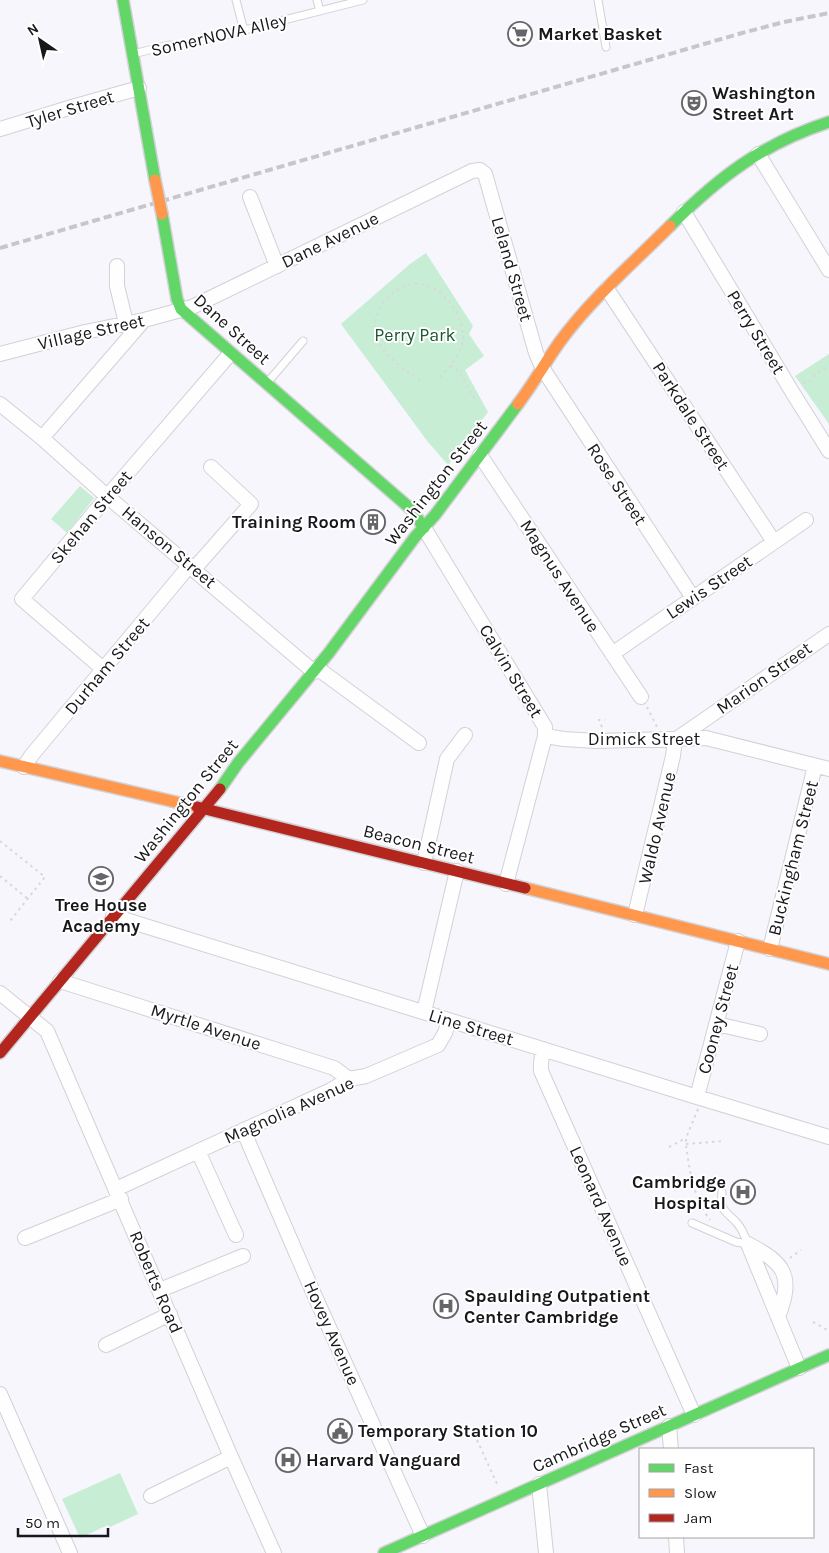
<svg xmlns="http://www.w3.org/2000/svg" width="829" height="1553" font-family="Karla,sans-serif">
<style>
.green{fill:#c7eed4}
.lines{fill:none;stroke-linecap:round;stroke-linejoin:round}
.lane-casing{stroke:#d1d1d6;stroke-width:9}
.street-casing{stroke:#d1d1d6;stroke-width:16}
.fast-casing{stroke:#d1d1d6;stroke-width:14}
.slow-casing{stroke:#d1d1d6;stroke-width:14}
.jam-casing{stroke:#d1d1d6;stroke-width:14}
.path{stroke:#d8d8da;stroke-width:2;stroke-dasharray:2.5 4;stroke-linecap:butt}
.lane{stroke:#fefeff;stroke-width:7}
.street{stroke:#fefeff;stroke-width:14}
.fast{stroke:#63d668;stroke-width:11}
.slow{stroke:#ff974d;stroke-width:11}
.jam{stroke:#b3261e;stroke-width:11}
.rail{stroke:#c7c7c9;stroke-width:4;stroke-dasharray:8 4;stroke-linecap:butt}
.slow-bridge-casing{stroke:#d1d1d6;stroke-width:14;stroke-linecap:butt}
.slow-bridge{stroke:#ff974d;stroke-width:11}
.labels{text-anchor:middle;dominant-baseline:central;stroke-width:4;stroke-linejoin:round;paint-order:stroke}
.poi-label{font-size:18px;font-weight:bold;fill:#18171b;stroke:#fff;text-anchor:start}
.street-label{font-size:18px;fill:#18171b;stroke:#fff}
.park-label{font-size:18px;fill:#1c5632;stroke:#fff}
</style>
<rect width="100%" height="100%" fill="#f6f6fc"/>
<path class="green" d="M426,253l47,73 -4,8 15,22 -19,14 23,42 -40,53 -20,-23 -87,-118 69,-60z
M829,354v70l-34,-48z
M80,486l14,12 -27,35 -16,-14z
M120,1473l18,41 -28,13 -2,-2 -28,13 -18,-39z"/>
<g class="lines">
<defs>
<path id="lane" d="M236,0l8,31
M317,0l3,11
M598,0l8,47
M133,54l36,-9 12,1 182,-46
M267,383l36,-42
M692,1223l44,19 12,2c-3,-8 -6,-15 -11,-21 -12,-13 -17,-11 -15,-31"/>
<path id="street" d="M0,129l72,-22 67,-19
M758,154l71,116
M250,197l27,69
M684,212l107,178 38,61
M117,266v20l9,37
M607,289l167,253
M0,354l85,-22 59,-12 48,-13 280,-136 8,-1 5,4 51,179 7,16 150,229
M0,404l42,34 59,53 213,181
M42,438l102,-118
M480,455l161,242
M424,528l121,199v9l-39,148
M194,569l57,-65 -40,-37
M612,654l194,-134
M317,668l102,75
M103,669l-81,-70 90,-108 118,-137
M545,736l19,3 32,2 110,-3 123,31
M24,767l7,-11 159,-191
M424,863l23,-104 18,-24
M635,915l38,-159 2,-16 154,-106
M113,916l584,181 132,40
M770,949l45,-183
M60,981l274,87 15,11
M0,993l47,38 184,426 43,96
M424,1012l33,-141
M717,1024l43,10
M543,1049l-2,14v8l153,344
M697,1097l41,-156
M243,1130l70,162 110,244
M198,1151l38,84
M116,1189l215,-99 18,-11 17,-3 72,-31 7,-12 4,-13
M25,1238l96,-39
M748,1244l51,124
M748,1244c37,19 46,32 30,73
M160,1290l83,-34
M106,1345l64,-31
M0,1394l70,159
M669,1426l2,23
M539,1484l7,69
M151,1496l80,-39
M676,1537l1,16"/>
<path id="fast" d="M123,0l32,180
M162,214l15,85 4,10 231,201 12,18
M670,226c49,-49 92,-82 159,-104
M220,789l18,-26 90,-109 87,-117 20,-22 83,-111
M384,1553l445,-198"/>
<path id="slow" d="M518,404c15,-20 27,-41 41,-61 31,-43 73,-79 111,-117
M0,761l197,46
M525,888l304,76"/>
<path id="jam" d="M197,807l328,81
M0,1053l220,-264"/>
</defs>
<use href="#lane" class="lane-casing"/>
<use href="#street" class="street-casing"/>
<use href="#fast" class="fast-casing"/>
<use href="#slow" class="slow-casing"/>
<use href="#jam" class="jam-casing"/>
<path class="path" d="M451,365l9,8 16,29
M420,380c-28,-18 -62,-43 -36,-78 7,-9 17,-17 29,-18 28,-3 56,34 49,61 -4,13 -14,25 -24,34
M803,383l6,-1 10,-11 10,-5
M647,707l10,20
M602,727l-3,-7h6
M0,841l45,36 -35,44
M0,876l28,23
M698,1109l-12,29v6c3,26 8,55 24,76
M686,1144l37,-3
M669,1147l17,-9
M790,1258l11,-8
M813,1322l16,9
M477,1440l21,46"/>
<use href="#lane" class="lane"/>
<use href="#street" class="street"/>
<use href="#fast" class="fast"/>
<use href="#slow" class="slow"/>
<use href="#jam" class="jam"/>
<path class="rail" d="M0,248l742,-215 42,-11 45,-9"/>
<defs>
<path id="slow-bridge" d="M155,180l7,34"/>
</defs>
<use href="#slow-bridge" class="slow-bridge-casing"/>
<use href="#slow-bridge" class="slow-bridge"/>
</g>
<defs>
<symbol id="supermarket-ring" viewBox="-11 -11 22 22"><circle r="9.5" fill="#fff" stroke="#66656a" stroke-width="1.5"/><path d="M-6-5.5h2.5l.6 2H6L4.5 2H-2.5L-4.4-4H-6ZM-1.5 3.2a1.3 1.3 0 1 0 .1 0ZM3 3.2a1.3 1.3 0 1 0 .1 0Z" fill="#66656a"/></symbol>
<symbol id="theatre-ring" viewBox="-11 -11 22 22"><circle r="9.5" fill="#fff" stroke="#66656a" stroke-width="1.5"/><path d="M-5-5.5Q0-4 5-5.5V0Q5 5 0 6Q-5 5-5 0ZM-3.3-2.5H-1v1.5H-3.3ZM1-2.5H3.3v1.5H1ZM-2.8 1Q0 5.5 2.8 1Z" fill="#66656a"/></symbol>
<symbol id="building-ring" viewBox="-11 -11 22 22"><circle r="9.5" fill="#fff" stroke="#66656a" stroke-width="1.5"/><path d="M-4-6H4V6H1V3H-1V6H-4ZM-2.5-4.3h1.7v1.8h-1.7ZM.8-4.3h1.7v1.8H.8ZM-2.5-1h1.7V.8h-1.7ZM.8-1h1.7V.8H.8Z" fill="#66656a"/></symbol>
<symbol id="school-ring" viewBox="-11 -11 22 22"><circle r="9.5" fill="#fff" stroke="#66656a" stroke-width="1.5"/><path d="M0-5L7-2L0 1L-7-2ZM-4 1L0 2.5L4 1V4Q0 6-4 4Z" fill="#66656a"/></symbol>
<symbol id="hospital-ring" viewBox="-11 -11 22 22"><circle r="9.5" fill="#fff" stroke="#66656a" stroke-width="1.5"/><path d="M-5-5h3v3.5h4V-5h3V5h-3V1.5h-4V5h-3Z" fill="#66656a"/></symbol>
<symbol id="civic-ring" viewBox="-11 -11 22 22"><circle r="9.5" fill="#fff" stroke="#66656a" stroke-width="1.5"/><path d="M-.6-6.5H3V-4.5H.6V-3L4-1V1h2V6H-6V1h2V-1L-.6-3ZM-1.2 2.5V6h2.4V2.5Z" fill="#66656a"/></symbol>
</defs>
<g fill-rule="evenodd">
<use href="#supermarket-ring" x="506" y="20" width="28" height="28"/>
<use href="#theatre-ring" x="680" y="89" width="28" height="28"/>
<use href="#building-ring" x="359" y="508" width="28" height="28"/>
<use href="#school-ring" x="87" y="865" width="28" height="28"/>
<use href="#hospital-ring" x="729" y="1178" width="28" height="28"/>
<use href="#hospital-ring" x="432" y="1292" width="28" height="28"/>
<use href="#civic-ring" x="326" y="1417" width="28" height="28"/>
<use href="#hospital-ring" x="274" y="1446" width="28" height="28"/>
</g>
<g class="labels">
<g class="poi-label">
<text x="538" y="34">Market Basket</text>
<text x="712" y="93">Washington<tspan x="712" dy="21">Street Art</tspan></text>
<text x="356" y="522" text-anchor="end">Training Room</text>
<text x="101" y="905" text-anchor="middle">Tree House<tspan x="101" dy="21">Academy</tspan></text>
<text x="726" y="1182" text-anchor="end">Cambridge<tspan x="726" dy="21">Hospital</tspan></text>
<text x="464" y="1296">Spaulding Outpatient<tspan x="464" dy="21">Center Cambridge</tspan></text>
<text x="358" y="1431">Temporary Station 10</text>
<text x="306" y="1460">Harvard Vanguard</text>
</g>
<g class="street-label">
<text transform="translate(219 35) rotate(-13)">SomerNOVA Alley</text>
<text transform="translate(70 109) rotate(-17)">Tyler Street</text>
<text transform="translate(330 240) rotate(-26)">Dane Avenue</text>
<text transform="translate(512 269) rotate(74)">Leland Street</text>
<text transform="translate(232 329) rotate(42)">Dane Street</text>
<text transform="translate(91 332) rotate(-13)">Village Street</text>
<text transform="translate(756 332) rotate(59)">Perry Street</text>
<text transform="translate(691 416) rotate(57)">Parkdale Street</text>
<text transform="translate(436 483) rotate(-52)">Washington Street</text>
<text transform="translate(617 484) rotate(57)">Rose Street</text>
<text transform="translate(91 517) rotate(-50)">Skehan Street</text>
<text transform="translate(169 547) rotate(40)">Hanson Street</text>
<text transform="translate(560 576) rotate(57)">Magnus Avenue</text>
<text transform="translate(709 587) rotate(-34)">Lewis Street</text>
<text transform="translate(107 666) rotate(-50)">Durham Street</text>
<text transform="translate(511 671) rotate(59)">Calvin Street</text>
<text transform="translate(764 678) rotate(-35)">Marion Street</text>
<text x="644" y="739">Dimick Street</text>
<text transform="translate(186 801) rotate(-51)">Washington Street</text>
<text transform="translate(657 828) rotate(-77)">Waldo Avenue</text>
<text transform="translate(419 844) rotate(14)">Beacon Street</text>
<text transform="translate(793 858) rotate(-76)">Buckingham Street</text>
<text transform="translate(718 1019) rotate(-75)">Cooney Street</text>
<text transform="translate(206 1027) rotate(18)">Myrtle Avenue</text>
<text transform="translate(471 1027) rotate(17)">Line Street</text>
<text transform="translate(289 1110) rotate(-24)">Magnolia Avenue</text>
<text transform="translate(601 1206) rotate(66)">Leonard Avenue</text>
<text transform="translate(156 1282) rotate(67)">Roberts Road</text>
<text transform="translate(332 1333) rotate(66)">Hovey Avenue</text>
<text transform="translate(599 1438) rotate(-24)">Cambridge Street</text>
</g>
<g class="park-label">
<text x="415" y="335">Perry Park</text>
</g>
</g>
<rect x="639" y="1448" width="175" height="90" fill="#ffffff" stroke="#a3a2a4"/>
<rect x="649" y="1464" width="25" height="8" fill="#63d668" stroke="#a3a2a4"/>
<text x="684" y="1473" font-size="15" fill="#18171b">Fast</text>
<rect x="649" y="1489" width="25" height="8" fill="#ff974d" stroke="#a3a2a4"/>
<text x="684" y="1498" font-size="15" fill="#18171b">Slow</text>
<rect x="649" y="1514" width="25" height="8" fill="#b3261e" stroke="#a3a2a4"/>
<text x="684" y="1523" font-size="15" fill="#18171b">Jam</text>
<g transform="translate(40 40) rotate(326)" stroke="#ffffff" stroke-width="4" paint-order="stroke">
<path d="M0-4L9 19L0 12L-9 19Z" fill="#18171b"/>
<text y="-8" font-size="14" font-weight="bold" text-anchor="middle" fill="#18171b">N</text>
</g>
<path d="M18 1528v8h90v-8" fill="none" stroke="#18171b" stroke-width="2.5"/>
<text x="25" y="1528" font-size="15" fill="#18171b" stroke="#ffffff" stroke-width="4" paint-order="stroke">50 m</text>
</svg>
